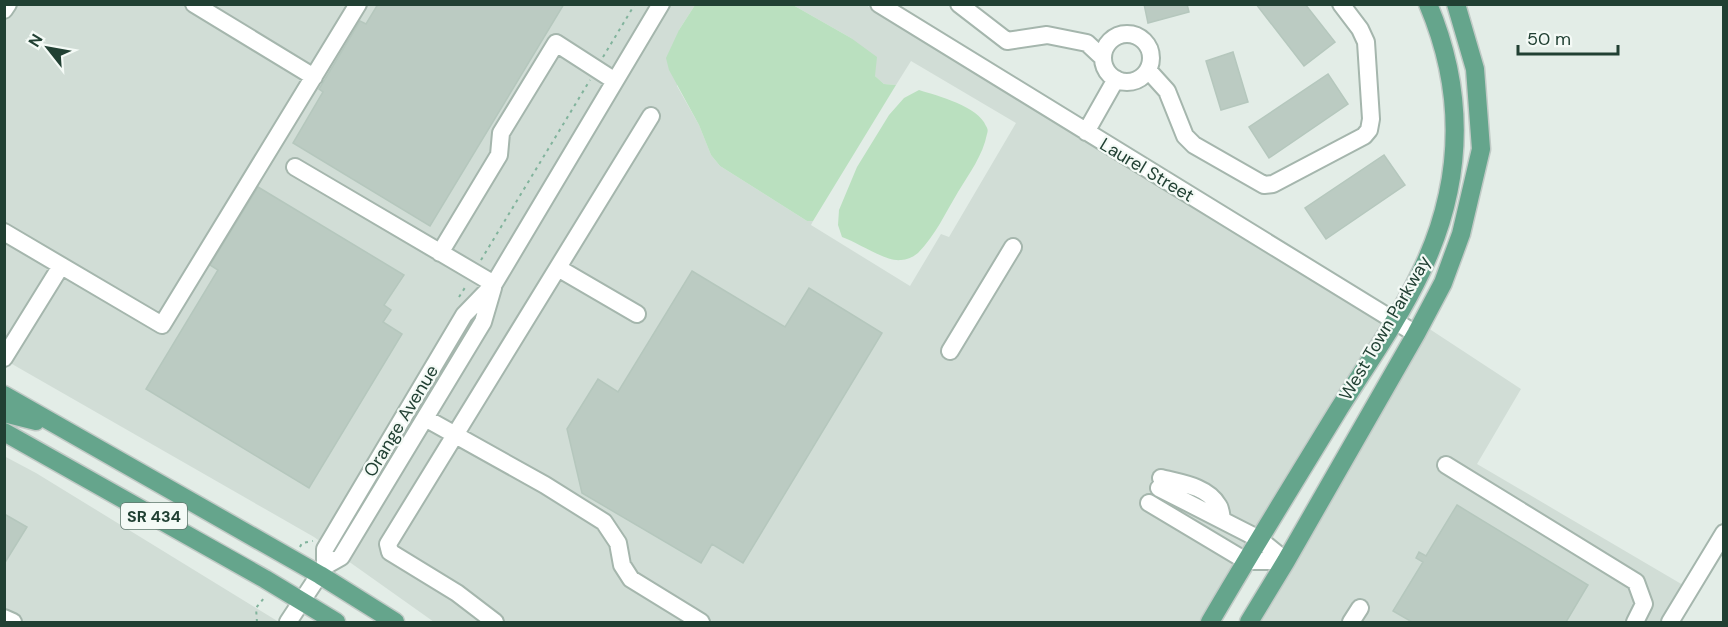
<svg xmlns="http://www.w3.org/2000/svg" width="1728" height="627" font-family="'DM Sans',sans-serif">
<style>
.built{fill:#d1ddd6}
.green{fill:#bae0bf}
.building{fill:#bbcbc2;stroke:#b5c7bd;stroke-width:1.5}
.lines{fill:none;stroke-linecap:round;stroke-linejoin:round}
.minor-casing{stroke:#a5b6ad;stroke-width:20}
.major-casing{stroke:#c1cac6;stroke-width:21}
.path{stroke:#81b39c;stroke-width:2;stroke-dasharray:3 4.5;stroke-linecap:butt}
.minor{stroke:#fff;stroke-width:16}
.major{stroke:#65a58c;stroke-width:18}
.labels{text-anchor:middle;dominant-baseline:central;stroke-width:4.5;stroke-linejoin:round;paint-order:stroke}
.shield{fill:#f4faf6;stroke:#60786e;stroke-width:1.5}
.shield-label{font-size:16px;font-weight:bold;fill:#214033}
.street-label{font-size:18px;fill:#214033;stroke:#f4faf6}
</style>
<rect width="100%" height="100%" fill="#e3ede7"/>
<path class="built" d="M5,5h647l-324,542 -14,-10 -309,-177z
M670,5h25l-16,25 -2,56 22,39 12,30 9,11 87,55h6l-2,4 99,61 31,-52 8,3 67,-114 -105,-62 -15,24 -12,-1 -9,-8v-5l-24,-33 -58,-33h73l518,317 -129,207 -50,-28 12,26 5,-1 26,15 -46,81h-768l-93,-66z
M1428,328l93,61 -44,75 206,121 -22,37h-403z
M4,456l32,17 243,149h-274z"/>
<path class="green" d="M695,5h98l58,33 26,19 -2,19 9,8 12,1 -83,136h-6l-87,-55 -9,-11 -12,-30 -30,-55 -3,-12 13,-28z
M919,90c19,6 59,16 67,36 2,3 2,5 1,8 -4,21 -18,40 -29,58 -12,20 -23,44 -40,61 -5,4 -11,7 -17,7 -15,2 -42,-17 -59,-23l-4,-12 1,-15 18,-43 32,-52 15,-17z"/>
<path class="building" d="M378,4h186l-134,222 -137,-83 30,-51 -4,-3 41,-68 6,3z
M1144,4h43l2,8 -41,11z
M1256,4h49l30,38 -31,24z
M1233,52l15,50 -27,8 -15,-49z
M1328,74l20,30 -79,54 -20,-31z
M1384,155l21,30 -79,54 -21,-31z
M258,187l146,88 -20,30 7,5 -8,12 19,12 -93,154 -163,-99 72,-119 -8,-5z
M692,271l93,56 24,-39 73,45 -139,230 -31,-19 -11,19 -119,-70 -15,-64 31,-50 20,13z
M1457,505l131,80 -22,37h-154l-19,-11 30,-49 -7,-4 3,-6 7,4z
M6,515l21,12 -23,37v-47z"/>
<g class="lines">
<defs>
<path id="minor" d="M194,4l120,73
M879,4l537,330
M959,4l48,37 40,-6 40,8 16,15
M4,10l4,-6
M1103 58a24 24 0 1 1 48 0a24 24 0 1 1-48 0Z
M1148,70l19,21 18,45 9,9 70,40 9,-1 91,-48 5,-6 2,-11 -5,-77 -6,-13 -19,-25
M1086,132l30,-53
M295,167l199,117
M4,232l158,93 196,-321
M440,253l59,-98 2,-22 55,-90 59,38
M558,268l79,46
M950,351l63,-104
M4,358l57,-92
M425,418l120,67 59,37 14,21 4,22 9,14 70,43
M1446,465l190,117 8,22 -9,18
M1161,478c19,5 46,8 57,27 3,3 3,10 4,14
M1149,503l97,58h40l-27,-22 -100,-51
M325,566v-17l139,-234 30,-31 167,-280
M4,618l9,4
M288,622l37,-56 16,-9 142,-235 10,-34
M495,622l-38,-29 -67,-41 -2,-8 263,-428
M1351,622l9,-14
M1670,622l54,-89"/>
<path id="major" d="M4,395l316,180 75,47
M4,413l32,8
M4,432l261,147 71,43
M1210,622c41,-70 84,-140 127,-210 28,-45 61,-91 84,-140 42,-88 45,-178 7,-268
M1249,622l37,-61 130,-227 27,-51 18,-49 20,-85 -6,-80 -19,-65"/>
</defs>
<use href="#minor" class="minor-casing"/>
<use href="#major" class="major-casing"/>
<path class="path" d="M603,57l32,-53
M481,260l109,-180
M459,297l7,-11
M300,547l2,-4 11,-2
M248,622h2
M257,622l-1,-14 8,-10"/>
<use href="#minor" class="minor"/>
<use href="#major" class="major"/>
</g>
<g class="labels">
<rect class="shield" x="121" y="503" width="66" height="26" rx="4.5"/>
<g class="shield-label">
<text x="154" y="516">SR 434</text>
</g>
<g class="street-label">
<text transform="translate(1147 170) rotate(31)">Laurel Street</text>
<text transform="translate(1385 328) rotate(-60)">West Town Parkway</text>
<text transform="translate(401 421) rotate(-59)">Orange Avenue</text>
</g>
</g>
<rect width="1728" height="627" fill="none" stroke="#214033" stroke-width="12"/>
<g transform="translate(48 48) rotate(301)" stroke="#f4faf6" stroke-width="4.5" paint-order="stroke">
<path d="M0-4.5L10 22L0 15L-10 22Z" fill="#214033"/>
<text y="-9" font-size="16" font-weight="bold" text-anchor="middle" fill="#214033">N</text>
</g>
<path d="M1518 45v9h100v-9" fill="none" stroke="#214033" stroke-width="3"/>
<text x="1527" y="45" font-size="18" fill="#214033" stroke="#f4faf6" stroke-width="4.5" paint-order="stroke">50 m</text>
</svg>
